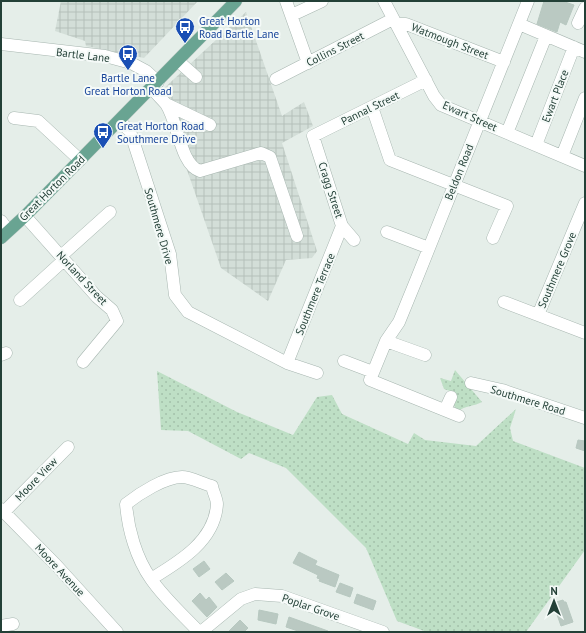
<svg xmlns="http://www.w3.org/2000/svg" width="586" height="633" font-family="'PT Sans',sans-serif">
<style>
.industrial{fill:url(#industrial-grid)}
.grass{fill:url(#grass-dots)}
.building{fill:#bac9c2;stroke:#b7c8c0}
.lines{fill:none;stroke-linecap:round;stroke-linejoin:round}
.minor-casing{stroke:#a7b6b0;stroke-width:13}
.major-casing{stroke:#c1cac7;stroke-width:13}
.minor{stroke:#fff;stroke-width:12}
.major{stroke:#69a492;stroke-width:12}
.labels{text-anchor:middle;dominant-baseline:central;stroke-width:4;stroke-linejoin:round;paint-order:stroke}
.transit-label{font-size:11px;fill:#164399;stroke:#f5faf8;text-anchor:start}
.street-label{font-size:11px;fill:#234037;stroke:#f5faf8}
</style>
<defs>
<pattern id="industrial-grid" width="8" height="8" patternUnits="userSpaceOnUse"><rect width="8" height="8" fill="#d3ded8"/><path d="M0 4h8M4 0v8" fill="none" stroke="#b5c0ba"/></pattern>
<pattern id="grass-dots" width="8" height="8" patternUnits="userSpaceOnUse"><rect width="8" height="8" fill="#bedfc5"/><path d="M2 2h.1M6 6h.1" fill="none" stroke="#a3c0aa" stroke-width="1.8" stroke-linecap="round"/></pattern>
</defs>
<rect width="100%" height="100%" fill="#e5eee9"/>
<path class="industrial" d="M61,1h137l-54,57 -58,-12 -1,-5 -30,-10z
M246,12l36,104 22,-14 9,24 -31,17 35,108 -5,7 -26,2 -18,41 -47,-33 -61,-176z"/>
<path class="grass" d="M455,370l27,32c-7,4 -18,4 -23,9l-3,-1 -3,-8 3,-9 -12,-4 -4,-11 11,3z
M157,371l80,41 56,23 24,-38 15,-2 10,19 66,30 6,-11 11,7 51,6 40,-37 -6,19 3,13 72,27v82l-59,82h-99l-30,-11 -31,-73 -80,-80 -37,-15 -8,6 -53,-28 -27,-1z"/>
<path class="building" d="M544,1h18l12,4 -8,20 -6,-3 -3,10 -20,-8z
M578,440l7,1v10l-9,-3z
M299,552l18,9 -2,4 24,10 -4,12 -16,-6 1,-2 -3,-1 1,-3 -25,-12z
M204,561l6,8 -11,8 -6,-8z
M226,573l8,8 -12,9 -7,-8z
M340,583l13,5 -3,9 -14,-5z
M200,593l6,7 3,-3 8,10 -10,10 -15,-16z
M357,594l19,7 -3,9 -19,-7z
M563,600l1,2h2l7,20 -12,4 -8,-23z
M259,610l19,4 -2,10 -18,-4z
M289,617l39,14v1h-27l-15,-5z
M240,620l8,8 -4,4h-16z"/>
<g class="lines">
<defs>
<path id="minor" d="M286,1l22,62
M384,1l50,95 7,9 144,61
M292,15l30,-14
M578,23l7,-15
M396,24h10l98,38
M519,24l66,28
M1,44l104,12 26,7 15,8 12,11
M178,61l18,16
M276,79l117,-60
M152,88c4,6 10,11 14,16 12,17 14,61 34,67l61,-18 9,4 27,79
M166,104l44,21
M372,107l18,53 117,46 -14,32
M14,118l24,3 42,39
M119,121l11,10 40,123 5,41 13,17 99,51 30,10
M507,133l39,-97
M536,145l38,-98
M562,156l23,-58
M25,216l72,81 15,13 5,11 -34,41
M1,221l7,9
M387,232l42,16
M354,240l-12,-14 -29,-90 113,-56
M61,256l49,-44
M20,300l44,-40
M504,302l81,31
M538,315l47,-112
M386,341l39,14
M1,355l5,-2
M344,361l29,11
M287,363l55,-137
M471,383l31,7 83,28
M445,410l6,-13
M459,416l-89,-36 16,-39 13,-19 18,-44 111,-277
M1,509l56,57 60,66
M4,512l64,-65
M151,579c28,-17 64,-38 66,-75 0,-5 -4,-12 -5,-18 -9,-2 -21,-9 -30,-9 -17,0 -42,16 -56,27 2,25 10,54 25,75 13,19 32,36 48,53
M1,626l12,-2
M201,632l40,-33 14,-5 27,2 101,36"/>
<path id="major" d="M1,238l24,-22 211,-215"/>
</defs>
<use href="#minor" class="minor-casing"/>
<use href="#major" class="major-casing"/>
<use href="#minor" class="minor"/>
<use href="#major" class="major"/>
</g>
<defs>
<symbol id="bus-pin" viewBox="-11 -11 22 30"><path d="M0 17L-7.5 6A9.5 9.5 0 1 1 7.5 6Z" fill="#1a4fb4" stroke="#f5faf8"/><path d="M-5-6H5V4H4V6H2V4H-2V6H-4V4H-5ZM-3.5-4V0h7V-4ZM-3.5 1.2v1.5H-2V1.2ZM2 1.2v1.5H3.5V1.2Z" fill="#fff"/></symbol>
</defs>
<g fill-rule="evenodd">
<use href="#bus-pin" x="174" y="16" width="22" height="30"/>
<use href="#bus-pin" x="117" y="43" width="22" height="30"/>
<use href="#bus-pin" x="92" y="121" width="22" height="30"/>
</g>
<g class="labels">
<g class="transit-label">
<text x="199" y="21">Great Horton<tspan x="199" dy="13">Road Bartle Lane</tspan></text>
<text x="128" y="78" text-anchor="middle">Bartle Lane<tspan x="128" dy="13">Great Horton Road</tspan></text>
<text x="117" y="126">Great Horton Road<tspan x="117" dy="13">Southmere Drive</tspan></text>
</g>
<g class="street-label">
<text transform="translate(450 41) rotate(21)">Watmough Street</text>
<text transform="translate(335 49) rotate(-27)">Collins Street</text>
<text transform="translate(83 55) rotate(7)">Bartle Lane</text>
<text transform="translate(555 96) rotate(-69)">Ewart Place</text>
<text transform="translate(370 108) rotate(-26)">Pannal Street</text>
<text transform="translate(470 116) rotate(24)">Ewart Street</text>
<text transform="translate(459 172) rotate(-68)">Beldon Road</text>
<text transform="translate(52 188) rotate(-45)">Great Horton Road</text>
<text transform="translate(331 190) rotate(72)">Cragg Street</text>
<text transform="translate(159 226) rotate(74)">Southmere Drive</text>
<text transform="translate(557 270) rotate(-67)">Southmere Grove</text>
<text transform="translate(82 278) rotate(47)">Norland Street</text>
<text transform="translate(315 294) rotate(-68)">Southmere Terrace</text>
<text transform="translate(528 400) rotate(17)">Southmere Road</text>
<text transform="translate(36 479) rotate(-46)">Moore View</text>
<text transform="translate(60 570) rotate(47)">Moore Avenue</text>
<text transform="translate(311 607) rotate(19)">Poplar Grove</text>
</g>
</g>
<rect width="586" height="633" fill="none" stroke="#234037" stroke-width="4"/>
<g transform="translate(554 601)" stroke="#f5faf8" stroke-width="3" paint-order="stroke">
<path d="M0-3L7 15L0 10L-7 15Z" fill="#234037"/>
<text y="-6" font-size="11" font-weight="bold" text-anchor="middle" fill="#234037">N</text>
</g>
</svg>
